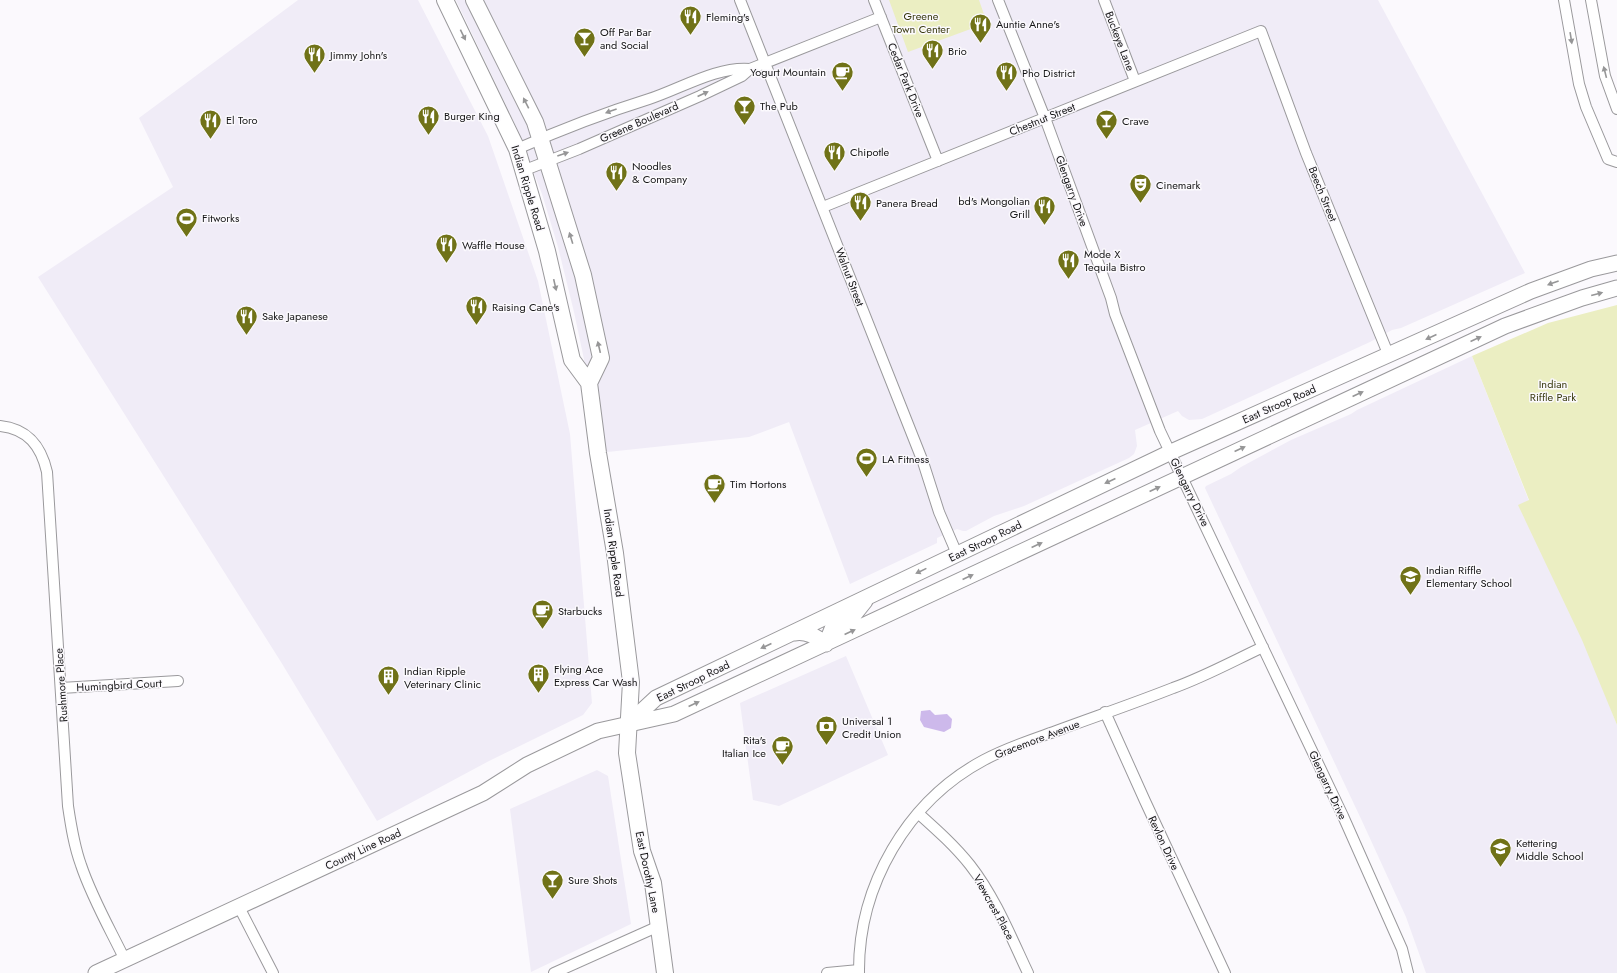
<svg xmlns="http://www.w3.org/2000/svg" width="1617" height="973" font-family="Jost,sans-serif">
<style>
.built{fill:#f0ecf7}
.green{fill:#ebeec2}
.water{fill:#cdb9eb}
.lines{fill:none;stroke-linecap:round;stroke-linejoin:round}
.street-casing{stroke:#9a999c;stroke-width:12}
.secondary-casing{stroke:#9a999c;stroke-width:17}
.primary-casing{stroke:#9a999c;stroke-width:18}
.street{stroke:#fff;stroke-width:10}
.secondary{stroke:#fff;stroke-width:15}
.primary{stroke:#fff;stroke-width:16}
.oneway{fill:#969697}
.labels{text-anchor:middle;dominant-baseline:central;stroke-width:3;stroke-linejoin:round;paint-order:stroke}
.park-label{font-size:11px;fill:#3a3b10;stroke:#fbf9fd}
.poi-label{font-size:11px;fill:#161617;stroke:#fbf9fd;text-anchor:start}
.street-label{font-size:11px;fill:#161617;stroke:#fbf9fd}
</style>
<rect width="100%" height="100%" fill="#fbf9fd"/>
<path class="built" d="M298,0h120l70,136 50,145 32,153 22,269 -9,12 -94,46 -112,60 -96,-159 -243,-385 135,-90 -34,-69z
M456,0h922l147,273 -124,55 -9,2 -22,12 -168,77 -13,1 -7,-4 -4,-5 -43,19 2,16 -3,8 -5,4 -105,48 -30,10 -28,15h-3l-6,-2 -20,9v5l-2,1 -85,40 -61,-162 -40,15 -151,16 -9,-70 -15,-71 -16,-65 -16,-53 -27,-70z
M1472,356l145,369v248h-191l-20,-56 -44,-96 -157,-333 1,-2 25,-12 10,-7 50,-27 60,-26 6,-4z
M846,656l42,99 -109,51 -26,-6 -13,-97z
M597,770l11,6 23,148 -100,48 -21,-163z"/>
<path class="green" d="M889,0h90l8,23 -79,29z
M1617,305v420l-35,-85 -64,-135 11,-5 -57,-144 76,-33z"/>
<path class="water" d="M930,710l5,5 12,-1 5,5 -1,9 -7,4 -20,-5 -4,-7 1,-9z"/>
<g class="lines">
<defs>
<path id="street" d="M740,0l183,462 16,50 18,42
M874,0l64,161
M998,0l47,118 66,180 4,16 45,117 183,385 59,133 6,24
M1104,0l31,81
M1564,0l15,84 7,23 22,52 9,3
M1591,0l14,76 12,33
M517,149c43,-19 87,-36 132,-50 31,-10 68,-33 101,-30
M525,170l54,-21 121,-53 42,-20 8,-7 131,-52
M823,207l438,-176 45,122 83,203
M0,426c28,3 41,20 47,46l21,334c3,20 6,40 13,59 11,33 29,64 44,95
M61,688l117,-7
M1105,712l40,89 80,172
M918,813c19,17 37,33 52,52 25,32 41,72 58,108
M239,907l34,66
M554,973l105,-47
M827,973l32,-3
M859,973c-1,-87 48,-172 125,-213 24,-13 50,-21 75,-30 38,-14 76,-27 114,-42 31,-11 60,-27 90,-41"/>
<path id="secondary" d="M794,633c13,-2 21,3 32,11l6,-15 17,-8 16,-20
M629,723l27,-25 515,-246 360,-161 60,-22 26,-6
M96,973l387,-180 44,-28 71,-34 76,-17 831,-388 77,-28 35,-10"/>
<path id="primary" d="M445,0l72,149 30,102 25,109 17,23 9,70 17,100 16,129 -4,71 15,98 11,32 12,90
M474,0l61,122 48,153 18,83 -12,25"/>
</defs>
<use href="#street" class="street-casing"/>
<use href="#secondary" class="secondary-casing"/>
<use href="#primary" class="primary-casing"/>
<use href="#street" class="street"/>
<use href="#secondary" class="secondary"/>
<use href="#primary" class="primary"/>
</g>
<defs><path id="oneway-solid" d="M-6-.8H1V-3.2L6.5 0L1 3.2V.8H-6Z"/></defs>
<g class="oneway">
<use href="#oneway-solid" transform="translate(463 35) rotate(64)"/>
<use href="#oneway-solid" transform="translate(1571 38) rotate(81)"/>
<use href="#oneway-solid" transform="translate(1605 72) rotate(-104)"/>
<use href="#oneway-solid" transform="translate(703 94) rotate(-25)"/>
<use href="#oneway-solid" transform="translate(526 103) rotate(-117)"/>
<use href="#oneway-solid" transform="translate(611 111) rotate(160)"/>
<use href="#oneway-solid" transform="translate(563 154) rotate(-19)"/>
<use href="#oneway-solid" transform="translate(571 238) rotate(-107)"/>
<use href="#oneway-solid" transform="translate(1553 283) rotate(160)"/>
<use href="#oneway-solid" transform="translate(555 285) rotate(77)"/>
<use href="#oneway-solid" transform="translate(1597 294) rotate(-15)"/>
<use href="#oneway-solid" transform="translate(1431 337) rotate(156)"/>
<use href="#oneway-solid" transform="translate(1476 339) rotate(-24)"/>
<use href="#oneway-solid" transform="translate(599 347) rotate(-103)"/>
<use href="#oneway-solid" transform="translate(1358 394) rotate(-25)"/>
<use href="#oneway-solid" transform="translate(1240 449) rotate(-25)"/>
<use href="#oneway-solid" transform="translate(1110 481) rotate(155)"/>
<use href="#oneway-solid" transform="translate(1155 489) rotate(-25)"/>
<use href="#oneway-solid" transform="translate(1037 545) rotate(-25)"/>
<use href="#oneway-solid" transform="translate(921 571) rotate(154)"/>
<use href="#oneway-solid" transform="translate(968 577) rotate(-25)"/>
<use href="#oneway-solid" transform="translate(850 632) rotate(-25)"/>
<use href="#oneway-solid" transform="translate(766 646) rotate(155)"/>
<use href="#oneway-solid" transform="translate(694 704) rotate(-25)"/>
</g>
<defs>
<symbol id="restaurant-pin" viewBox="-11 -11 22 30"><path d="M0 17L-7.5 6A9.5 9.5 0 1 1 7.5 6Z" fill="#707217" stroke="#fbf9fd"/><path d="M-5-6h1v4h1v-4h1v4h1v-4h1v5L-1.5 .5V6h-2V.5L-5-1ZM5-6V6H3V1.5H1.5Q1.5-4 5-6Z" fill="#fff"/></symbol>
<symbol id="bar-pin" viewBox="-11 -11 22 30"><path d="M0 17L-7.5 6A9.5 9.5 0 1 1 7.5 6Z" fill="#707217" stroke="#fbf9fd"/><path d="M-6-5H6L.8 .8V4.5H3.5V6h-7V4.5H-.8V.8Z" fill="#fff"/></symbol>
<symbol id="cafe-pin" viewBox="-11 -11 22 30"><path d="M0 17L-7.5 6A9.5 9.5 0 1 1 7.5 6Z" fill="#707217" stroke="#fbf9fd"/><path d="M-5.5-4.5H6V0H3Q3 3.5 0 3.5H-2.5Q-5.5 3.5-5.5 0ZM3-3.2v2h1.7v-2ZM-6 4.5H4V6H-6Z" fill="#fff"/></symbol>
<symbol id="theatre-pin" viewBox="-11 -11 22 30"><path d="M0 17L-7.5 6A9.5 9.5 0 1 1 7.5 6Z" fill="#707217" stroke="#fbf9fd"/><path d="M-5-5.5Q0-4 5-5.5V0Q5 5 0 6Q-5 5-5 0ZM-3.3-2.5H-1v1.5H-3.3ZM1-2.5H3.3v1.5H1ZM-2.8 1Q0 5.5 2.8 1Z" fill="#fff"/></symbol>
<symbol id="stadium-pin" viewBox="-11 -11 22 30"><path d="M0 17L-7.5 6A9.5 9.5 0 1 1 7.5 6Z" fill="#707217" stroke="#fbf9fd"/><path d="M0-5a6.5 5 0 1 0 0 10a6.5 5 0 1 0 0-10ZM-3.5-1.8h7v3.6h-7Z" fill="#fff"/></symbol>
<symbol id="school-pin" viewBox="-11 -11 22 30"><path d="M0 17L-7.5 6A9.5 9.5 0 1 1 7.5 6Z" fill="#707217" stroke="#fbf9fd"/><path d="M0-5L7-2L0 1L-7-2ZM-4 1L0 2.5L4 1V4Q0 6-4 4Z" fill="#fff"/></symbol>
<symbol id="building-pin" viewBox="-11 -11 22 30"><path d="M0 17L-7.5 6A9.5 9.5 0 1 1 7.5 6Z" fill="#707217" stroke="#fbf9fd"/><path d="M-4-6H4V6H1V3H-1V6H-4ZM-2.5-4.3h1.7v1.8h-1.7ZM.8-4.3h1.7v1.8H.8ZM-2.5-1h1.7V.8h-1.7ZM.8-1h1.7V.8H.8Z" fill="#fff"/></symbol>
<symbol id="bank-pin" viewBox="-11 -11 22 30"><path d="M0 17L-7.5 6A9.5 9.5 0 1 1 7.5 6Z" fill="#707217" stroke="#fbf9fd"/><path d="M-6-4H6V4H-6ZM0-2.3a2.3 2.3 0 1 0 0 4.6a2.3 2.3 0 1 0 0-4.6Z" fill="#fff"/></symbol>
</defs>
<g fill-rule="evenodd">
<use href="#restaurant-pin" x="678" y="4" width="25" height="34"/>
<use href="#restaurant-pin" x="968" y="12" width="25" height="34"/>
<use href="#bar-pin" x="572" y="26" width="25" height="34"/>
<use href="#restaurant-pin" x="920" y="38" width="25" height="34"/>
<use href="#restaurant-pin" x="302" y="42" width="25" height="34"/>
<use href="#cafe-pin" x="830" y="60" width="25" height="34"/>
<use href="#restaurant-pin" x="994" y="60" width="25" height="34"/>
<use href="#bar-pin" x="732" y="94" width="25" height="34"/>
<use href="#restaurant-pin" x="416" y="104" width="25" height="34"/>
<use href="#restaurant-pin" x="198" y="108" width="25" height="34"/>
<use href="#bar-pin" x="1094" y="108" width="25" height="34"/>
<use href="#restaurant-pin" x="822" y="140" width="25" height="34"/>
<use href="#restaurant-pin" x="604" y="160" width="25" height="34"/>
<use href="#theatre-pin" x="1128" y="172" width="25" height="34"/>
<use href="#restaurant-pin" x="848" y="190" width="25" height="34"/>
<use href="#restaurant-pin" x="1032" y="194" width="25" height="34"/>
<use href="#stadium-pin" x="174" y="206" width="25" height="34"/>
<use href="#restaurant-pin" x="434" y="232" width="25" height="34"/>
<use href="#restaurant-pin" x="1056" y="248" width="25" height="34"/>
<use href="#restaurant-pin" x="464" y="294" width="25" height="34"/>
<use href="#restaurant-pin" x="234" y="304" width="25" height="34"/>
<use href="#stadium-pin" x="854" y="446" width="25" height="34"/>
<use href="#cafe-pin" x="702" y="472" width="25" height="34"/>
<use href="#school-pin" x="1398" y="564" width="25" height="34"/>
<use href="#cafe-pin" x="530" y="598" width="25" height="34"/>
<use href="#building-pin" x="526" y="662" width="25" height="34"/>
<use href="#building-pin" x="376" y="664" width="25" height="34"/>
<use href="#bank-pin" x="814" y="714" width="25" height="34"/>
<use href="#cafe-pin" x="770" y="734" width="25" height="34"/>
<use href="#school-pin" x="1488" y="836" width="25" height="34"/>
<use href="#bar-pin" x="540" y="868" width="25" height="34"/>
</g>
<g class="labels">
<g class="park-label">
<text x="921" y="16">Greene<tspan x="921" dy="13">Town Center</tspan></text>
<text x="1553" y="384">Indian<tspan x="1553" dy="13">Riffle Park</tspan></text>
</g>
<g class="poi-label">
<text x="706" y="17">Fleming's</text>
<text x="996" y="24">Auntie Anne's</text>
<text x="600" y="32">Off Par Bar<tspan x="600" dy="13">and Social</tspan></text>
<text x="948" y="51">Brio</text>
<text x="330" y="55">Jimmy John's</text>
<text x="826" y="72" text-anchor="end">Yogurt Mountain</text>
<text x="1022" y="73">Pho District</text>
<text x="760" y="106">The Pub</text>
<text x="444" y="116">Burger King</text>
<text x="226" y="120">El Toro</text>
<text x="1122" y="121">Crave</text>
<text x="850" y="152">Chipotle</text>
<text x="632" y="166">Noodles<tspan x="632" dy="13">&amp; Company</tspan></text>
<text x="1156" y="185">Cinemark</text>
<text x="1030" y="201" text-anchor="end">bd's Mongolian<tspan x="1030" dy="13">Grill</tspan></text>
<text x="876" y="203">Panera Bread</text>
<text x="202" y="218">Fitworks</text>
<text x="462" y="245">Waffle House</text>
<text x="1084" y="254">Mode X<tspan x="1084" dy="13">Tequila Bistro</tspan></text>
<text x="492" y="307">Raising Cane's</text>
<text x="262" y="316">Sake Japanese</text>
<text x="882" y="459">LA Fitness</text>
<text x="730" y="484">Tim Hortons</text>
<text x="1426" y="570">Indian Riffle<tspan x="1426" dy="13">Elementary School</tspan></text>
<text x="558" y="611">Starbucks</text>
<text x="554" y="669">Flying Ace<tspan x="554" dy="13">Express Car Wash</tspan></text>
<text x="404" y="671">Indian Ripple<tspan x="404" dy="13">Veterinary Clinic</tspan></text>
<text x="842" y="721">Universal 1<tspan x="842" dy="13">Credit Union</tspan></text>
<text x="766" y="740" text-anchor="end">Rita's<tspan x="766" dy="13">Italian Ice</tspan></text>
<text x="1516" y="843">Kettering<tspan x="1516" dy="13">Middle School</tspan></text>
<text x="568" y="880">Sure Shots</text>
</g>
<g class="street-label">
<text transform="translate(1120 41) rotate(69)">Buckeye Lane</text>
<text transform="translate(906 80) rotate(68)">Cedar Park Drive</text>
<text transform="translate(1042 119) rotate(-22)">Chestnut Street</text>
<text transform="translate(639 122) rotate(-24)">Greene Boulevard</text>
<text transform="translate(528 188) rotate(73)">Indian Ripple Road</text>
<text transform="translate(1072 191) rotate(70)">Glengarry Drive</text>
<text transform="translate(1323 194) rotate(68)">Beech Street</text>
<text transform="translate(850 277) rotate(69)">Walnut Street</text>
<text transform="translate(1279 404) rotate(-24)">East Stroop Road</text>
<text transform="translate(1190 492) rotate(64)">Glengarry Drive</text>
<text transform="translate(985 541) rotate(-26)">East Stroop Road</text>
<text transform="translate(614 553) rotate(82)">Indian Ripple Road</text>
<text transform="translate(693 681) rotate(-26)">East Stroop Road</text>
<text transform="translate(61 685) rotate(-94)">Rushmore Place</text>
<text transform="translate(119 685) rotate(-3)">Humingbird Court</text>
<text transform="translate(1037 739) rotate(-21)">Gracemore Avenue</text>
<text transform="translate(1328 785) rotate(65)">Glengarry Drive</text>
<text transform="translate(1164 843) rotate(65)">Revlon Drive</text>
<text transform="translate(363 849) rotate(-25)">County Line Road</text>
<text transform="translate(648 872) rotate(78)">East Dorothy Lane</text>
<text transform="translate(994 907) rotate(61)">Viewcrest Place</text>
</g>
</g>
</svg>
